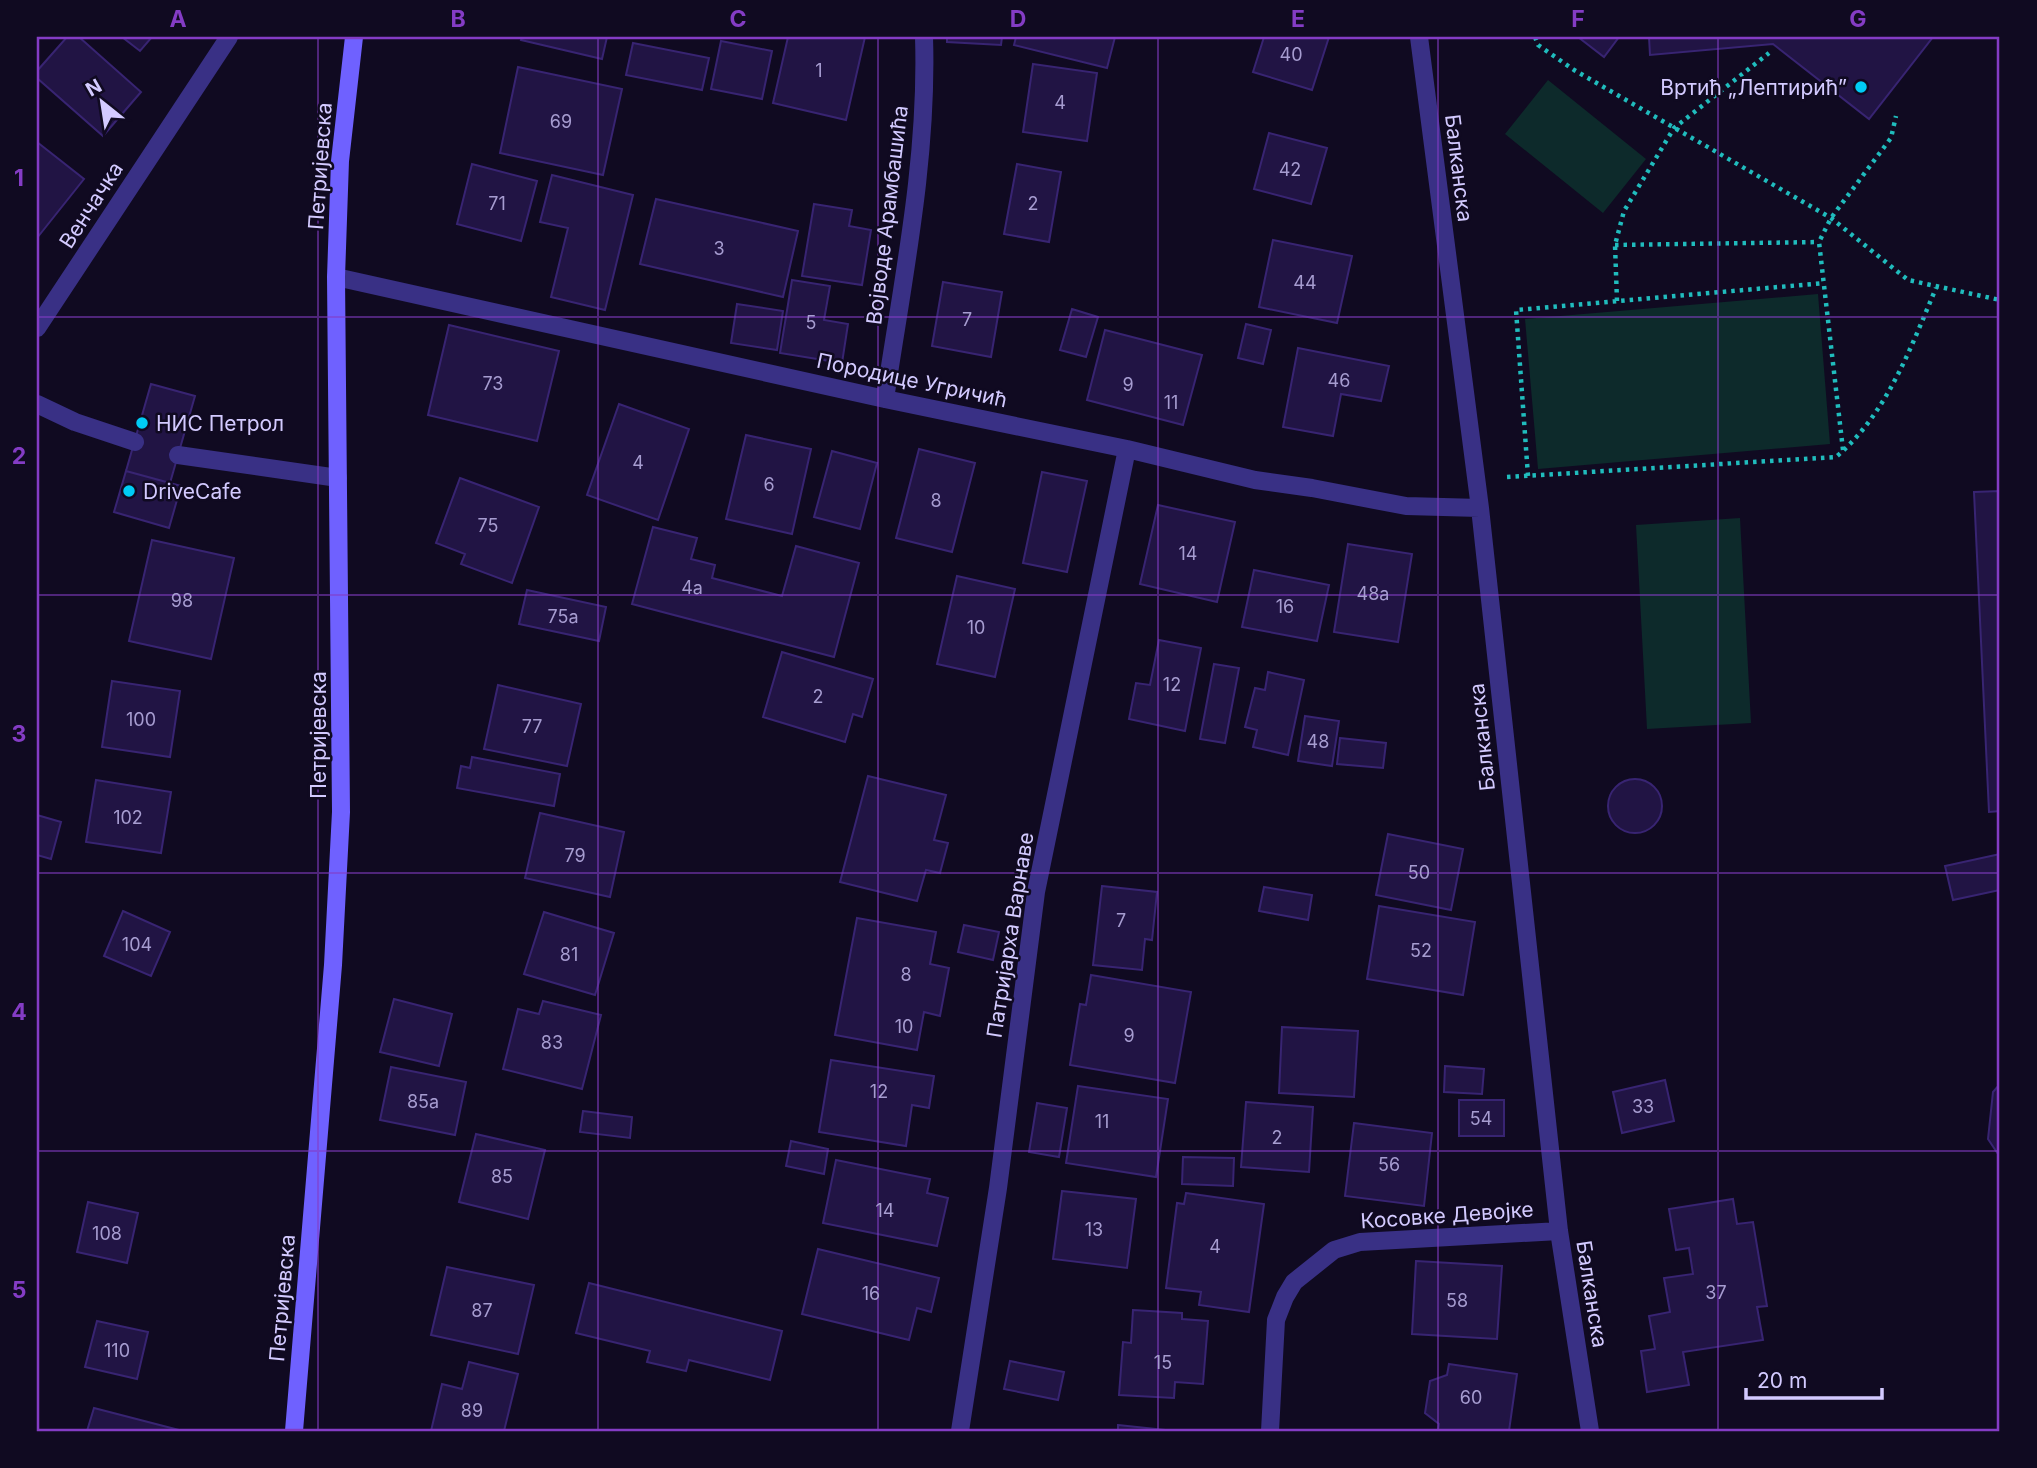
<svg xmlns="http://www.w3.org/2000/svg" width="2037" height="1468" font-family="Inter,sans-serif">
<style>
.green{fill:#0d2a2b}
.building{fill:#211444;stroke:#382472;stroke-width:2}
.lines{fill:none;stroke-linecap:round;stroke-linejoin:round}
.path{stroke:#20bcbd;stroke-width:4.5;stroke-dasharray:3.5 5;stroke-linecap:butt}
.service{stroke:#393085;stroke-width:18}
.minor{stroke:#393085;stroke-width:18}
.secondary{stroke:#6f61ff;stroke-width:18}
.grid{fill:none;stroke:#843cc5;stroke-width:2;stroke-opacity:0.55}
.poi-dot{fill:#00ccf5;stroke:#100a21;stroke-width:2.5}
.labels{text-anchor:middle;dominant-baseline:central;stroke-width:5;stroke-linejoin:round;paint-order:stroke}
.number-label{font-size:18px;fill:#a69cd0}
.poi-label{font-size:21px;fill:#d3caff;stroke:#100a21;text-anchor:start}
.street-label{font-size:21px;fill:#d3caff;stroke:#100a21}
.neatline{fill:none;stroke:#843cc5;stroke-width:2.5}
.grid-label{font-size:23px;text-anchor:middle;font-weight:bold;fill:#843cc5}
</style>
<rect width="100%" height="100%" fill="#100a21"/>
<path class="green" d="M1548,80l98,79 -43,54 -98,-79z
M1818,294l12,150 -292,25 -13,-150z
M1740,518l11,205 -104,6 -11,-204z"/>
<path class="building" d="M67,37h12l62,55 -38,44 -66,-58v-7z
M122,37h30l-12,14z
M522,37h85l-5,22 -81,-19z
M788,37h77l-19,83 -73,-17z
M947,37h55l-1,8 -54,-3z
M1016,37h99l-8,31 -93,-23z
M1264,37h65l-17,53 -59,-18z
M1578,37h41l-15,20z
M1649,37h284l-64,82 -96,-75 -123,11z
M721,41l51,10 -10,48 -51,-10z
M633,43l76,15 -7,32 -76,-15z
M1033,64l64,9 -10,68 -64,-9z
M518,67l104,22 -19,86 -103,-22z
M1269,133l58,15 -16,56 -57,-15z
M37,142l47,37 -47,59z
M472,164l65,17 -16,60 -64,-17z
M1017,164l44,8 -12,70 -45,-8z
M552,175l81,20 -28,115 -54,-13 17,-69 -28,-6z
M656,199l142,32 -15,66 -143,-33z
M814,204l38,6 -3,16 22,4 -9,55 -60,-9z
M1273,240l79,16 -15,67 -78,-16z
M792,280l38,6 -6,34 24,4 -6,39 -62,-10z
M943,282l59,10 -11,65 -59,-11z
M737,304l46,7 -6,39 -46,-7z
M1072,309l26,8 -12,40 -26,-7z
M1246,324l25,6 -8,34 -25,-6z
M449,325l110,26 -22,90 -109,-26z
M1105,330l97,25 -19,70 -96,-25z
M1298,348l91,18 -8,35 -40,-7 -8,42 -50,-9z
M151,384l44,12 -25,87 -44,-12z
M619,404l70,25 -31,91 -71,-25z
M746,435l65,14 -19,85 -66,-15z
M919,449l56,14 -23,89 -56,-14z
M832,451l45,12 -17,66 -46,-12z
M126,471l55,15 -12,42 -55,-16z
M1042,472l45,9 -20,91 -44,-9z
M460,478l79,29 -27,76 -51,-19 4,-10 -29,-11z
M2000,491v320l-11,1 -15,-320z
M1158,505l77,17 -18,80 -77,-18z
M653,527l44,11 -6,21 24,6 -3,13 70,18 14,-50 63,17 -25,94 -202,-53z
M152,540l82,18 -23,101 -82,-18z
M1348,544l64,10 -14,88 -64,-10z
M1254,570l75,15 -12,56 -75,-14z
M957,576l58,13 -20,88 -58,-13z
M527,590l79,17 -7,34 -80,-17z
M1159,640l42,8 -16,83 -56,-12 7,-36 14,2z
M782,652l91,27 -11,38 -9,-3 -8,28 -82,-25z
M1214,664l25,4 -14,75 -25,-4z
M1268,672l36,8 -16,75 -35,-8 4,-17 -12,-3 10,-39 10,2z
M112,681l68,10 -10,66 -68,-10z
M498,685l83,19 -14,62 -83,-17z
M1305,716l34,5 -7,45 -34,-5z
M1340,738l46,5 -3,25 -46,-4z
M472,757l88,17 -6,32 -97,-18 4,-22 9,2z
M868,776l78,19 -12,45 14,3 -8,30 -14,-3 -9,31 -77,-19z
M1608 806a27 27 0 1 1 54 0a27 27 0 1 1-54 0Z
M96,780l75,12 -10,61 -75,-11z
M540,813l84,19 -14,65 -85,-19z
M37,815l24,7 -10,37 -14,-4z
M1388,834l75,15 -12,61 -75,-15z
M2000,854v36l-47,10 -8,-34z
M1102,886l55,6 -5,48 -7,-1 -3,31 -49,-5z
M1264,887l48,8 -4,25 -49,-9z
M1379,906l96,16 -12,73 -96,-16z
M123,911l47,21 -19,44 -47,-20z
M544,912l70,21 -19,62 -71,-21z
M857,918l79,14 -6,32 19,4 -9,48 -16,-4 -7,38 -82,-15z
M964,925l35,7 -6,28 -35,-8z
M1091,975l100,17 -16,91 -105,-18 10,-61 6,1z
M394,999l58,15 -13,52 -59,-14z
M543,1001l58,14 -19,74 -79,-20 15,-60 21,5z
M1282,1027l76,4 -4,66 -75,-4z
M831,1060l103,16 -5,32 -17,-3 -6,41 -87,-14z
M1445,1066l39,3 -2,25 -38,-2z
M391,1067l75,15 -11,53 -75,-15z
M1665,1080l9,41 -52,12 -9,-41z
M2000,1084v73l-12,-18 5,-47z
M1078,1086l90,13 -12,78 -90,-14z
M1459,1100h45v36h-45z
M1246,1102l67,5 -4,65 -68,-5z
M1037,1103l30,5 -8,49 -30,-5z
M583,1111l49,6 -2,21 -50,-6z
M1354,1123l78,10 -8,73 -79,-10z
M476,1134l69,16 -17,69 -69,-17z
M791,1141l37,8 -4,25 -38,-8z
M1183,1157l51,1 -1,28 -51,-2z
M836,1160l94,19 -3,14 21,5 -11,48 -114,-23z
M1062,1191l74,8 -9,69 -74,-9z
M1186,1193l78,11 -15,108 -50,-7 2,-13 -35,-4 11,-85 7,1z
M1733,1199l4,25 16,-2 14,84 -10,1 6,33 -80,12 6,33 -42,7 -6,-41 14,-2 -6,-33 21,-4 -6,-34 29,-4 -4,-26 -13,2 -7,-41z
M88,1202l50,11 -11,50 -50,-11z
M818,1249l121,29 -8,34 -14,-4 -8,32 -107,-26z
M1416,1261l86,5 -5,73 -85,-5z
M447,1267l87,18 -16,69 -87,-19z
M589,1283l193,48 -12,49 -81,-20 -3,11 -39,-9 3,-11 -74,-18z
M1133,1310l49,3v6l26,2 -5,63 -28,-2 -1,16 -55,-3 4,-53 8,1z
M97,1321l51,11 -11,47 -52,-12z
M1010,1361l54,11 -6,28 -54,-11z
M469,1362l49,12 -14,57h-73l11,-47 20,5z
M1449,1364l68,10 -8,57h-71l1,-7 -14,-11 5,-32 17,-6z
M94,1408l85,22 -92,1z
M1118,1425l57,6h-57z"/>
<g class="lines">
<path class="path" d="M1535,37l3,8 36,25 257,148 77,62 92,20
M1615,245l204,-3
M1617,301l-2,-56 9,-34 50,-83 95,-75
M1843,450l-24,-208 12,-24 60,-80 5,-22
M1528,476l-12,-166 308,-27
M1507,477l329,-20c51,-43 75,-110 100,-169"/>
<path class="service" d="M37,404l38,18 60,20
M178,455l160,23"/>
<path class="minor" d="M1419,37l61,471 79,723 31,200
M336,277l549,122 242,50 128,31 57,8 94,18 74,2
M37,328l192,-291
M885,399c18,-121 43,-240 39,-362
M960,1431l38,-243 38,-296 91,-443
M1270,1431l6,-111 9,-23 9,-15 40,-32 26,-8 199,-11"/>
<path class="secondary" d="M294,1431l39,-466 8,-153 -5,-535 4,-116 14,-124"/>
</g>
<path class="grid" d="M318,37v1394M598,37v1394M878,37v1394M1158,37v1394M1438,37v1394M1718,37v1394M37,317h1963M37,595h1963M37,873h1963M37,1151h1963"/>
<g class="poi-dot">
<circle cx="1861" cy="87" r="7"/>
<circle cx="142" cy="423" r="7"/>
<circle cx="129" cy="491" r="7"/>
</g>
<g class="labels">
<g class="number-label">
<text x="1291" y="54">40</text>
<text x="819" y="70">1</text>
<text x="1060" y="102">4</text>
<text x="561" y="121">69</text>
<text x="1290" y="169">42</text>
<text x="497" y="203">71</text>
<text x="1033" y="203">2</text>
<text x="719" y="248">3</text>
<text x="1305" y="282">44</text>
<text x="967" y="319">7</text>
<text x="811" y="322">5</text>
<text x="1339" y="380">46</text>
<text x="493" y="383">73</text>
<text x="1128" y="384">9</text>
<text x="1171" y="402">11</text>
<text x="638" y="462">4</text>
<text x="769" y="484">6</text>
<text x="936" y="500">8</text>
<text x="488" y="525">75</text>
<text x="1188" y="553">14</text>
<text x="692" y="587">4a</text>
<text x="1373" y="593">48a</text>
<text x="182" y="600">98</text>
<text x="1285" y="606">16</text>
<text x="563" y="616">75a</text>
<text x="976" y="627">10</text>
<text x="1172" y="684">12</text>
<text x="818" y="696">2</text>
<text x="141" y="719">100</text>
<text x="532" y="726">77</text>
<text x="1318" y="741">48</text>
<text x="128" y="817">102</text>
<text x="575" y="855">79</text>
<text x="1419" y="872">50</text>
<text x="1121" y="920">7</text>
<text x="137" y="944">104</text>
<text x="1421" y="950">52</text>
<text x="569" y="954">81</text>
<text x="906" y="974">8</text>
<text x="904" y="1026">10</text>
<text x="1129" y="1035">9</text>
<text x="552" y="1042">83</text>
<text x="879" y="1091">12</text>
<text x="423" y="1101">85a</text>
<text x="1643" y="1106">33</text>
<text x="1481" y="1118">54</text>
<text x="1102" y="1121">11</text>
<text x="1277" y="1137">2</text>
<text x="1389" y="1164">56</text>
<text x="502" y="1176">85</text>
<text x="885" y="1210">14</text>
<text x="1094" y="1229">13</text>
<text x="107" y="1233">108</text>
<text x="1215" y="1246">4</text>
<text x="1716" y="1292">37</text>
<text x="871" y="1293">16</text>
<text x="1457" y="1300">58</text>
<text x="482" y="1310">87</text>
<text x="117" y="1350">110</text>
<text x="1163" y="1362">15</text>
<text x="1471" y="1397">60</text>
<text x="472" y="1410">89</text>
</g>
<g class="poi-label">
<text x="1847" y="87" text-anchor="end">Вртић „Лептирић”</text>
<text x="156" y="423">НИС Петрол</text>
<text x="143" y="491">DriveCafe</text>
</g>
<g class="street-label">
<text transform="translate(320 166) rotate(-86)">Петријевска</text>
<text transform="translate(1459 168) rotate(83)">Балканска</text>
<text transform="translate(91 205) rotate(-57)">Венчачка</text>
<text transform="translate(887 215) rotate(-83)">Војводе Арамбашића</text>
<text transform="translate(912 380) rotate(12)">Породице Угричић</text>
<text transform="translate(318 735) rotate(-90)">Петријевска</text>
<text transform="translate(1482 737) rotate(-96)">Балканска</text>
<text transform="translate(1010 935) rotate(-81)">Патријарха Варнаве</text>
<text transform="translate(1447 1215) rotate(-4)">Косовке Девојке</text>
<text transform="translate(1592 1294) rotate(81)">Балканска</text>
<text transform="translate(282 1298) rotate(-85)">Петријевска</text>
</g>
</g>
<rect width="2037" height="1468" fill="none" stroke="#100a21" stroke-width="77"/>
<g transform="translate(102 102) rotate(330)" stroke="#100a21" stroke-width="5" paint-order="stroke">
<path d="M0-5L12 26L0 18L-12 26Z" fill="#d3caff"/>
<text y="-10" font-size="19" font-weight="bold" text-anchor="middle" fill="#d3caff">N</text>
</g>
<path d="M1746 1388v10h136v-10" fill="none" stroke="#d3caff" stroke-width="3.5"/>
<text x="1757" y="1388" font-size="21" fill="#d3caff" stroke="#100a21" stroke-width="5" paint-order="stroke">20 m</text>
<rect x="38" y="38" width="1960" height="1392" class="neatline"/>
<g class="grid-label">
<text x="178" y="27">A</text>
<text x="458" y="27">B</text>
<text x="738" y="27">C</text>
<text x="1018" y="27">D</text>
<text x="1298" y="27">E</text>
<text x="1578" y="27">F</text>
<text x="1858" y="27">G</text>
<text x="19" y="186">1</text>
<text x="19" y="464">2</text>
<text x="19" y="742">3</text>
<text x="19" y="1020">4</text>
<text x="19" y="1298">5</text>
</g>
</svg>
